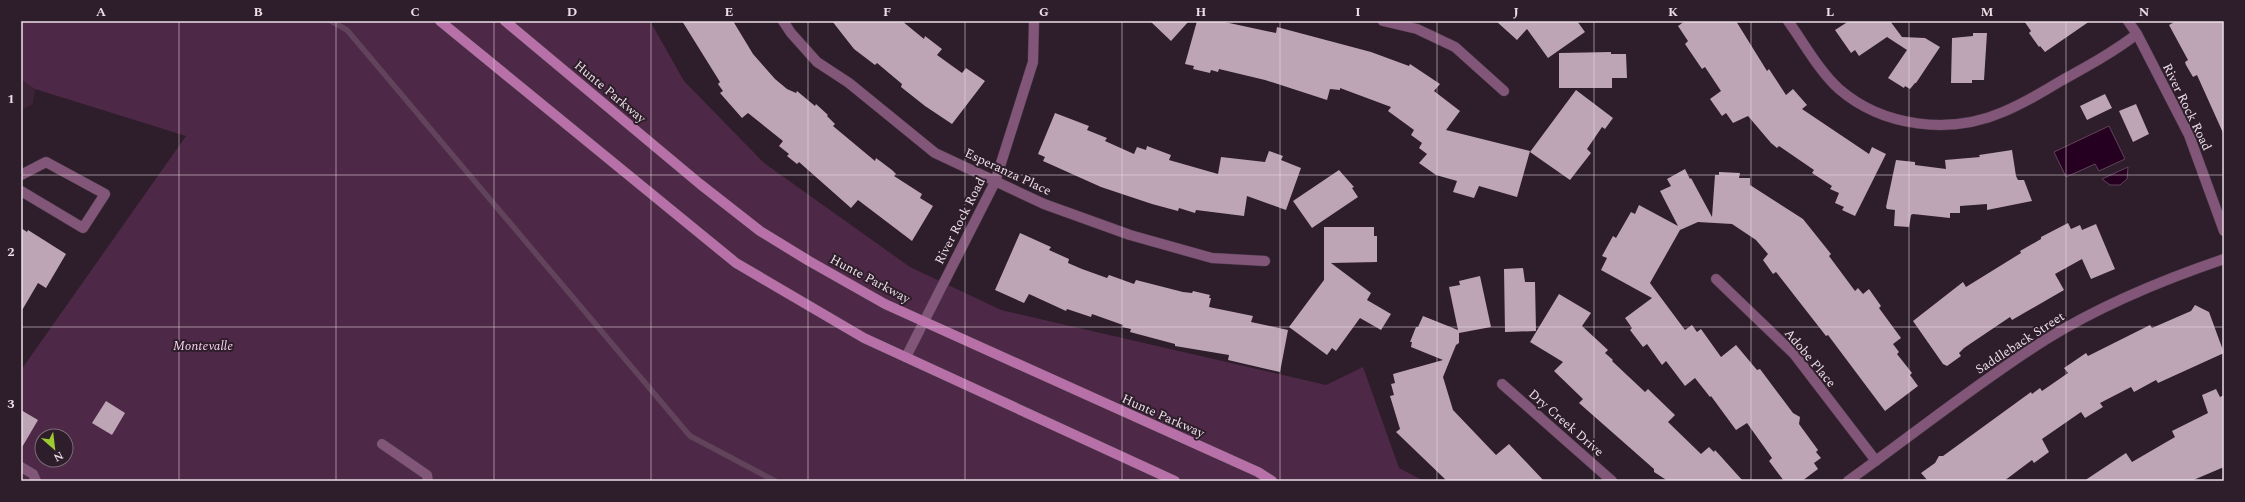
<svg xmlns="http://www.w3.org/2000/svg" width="2245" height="502" font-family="Spectral,serif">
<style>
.built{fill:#3c2436}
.green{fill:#4e2947;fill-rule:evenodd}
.water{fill:#260020;stroke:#61435c}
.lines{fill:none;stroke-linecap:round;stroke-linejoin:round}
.stream{stroke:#61435c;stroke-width:5.5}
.building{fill:#bda5b6}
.service-casing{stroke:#493845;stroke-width:11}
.minor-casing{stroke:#493845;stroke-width:11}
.secondary-casing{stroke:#493845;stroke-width:11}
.service{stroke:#825678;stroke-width:10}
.minor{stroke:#825678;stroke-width:10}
.secondary{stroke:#b771a8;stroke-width:10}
.grid{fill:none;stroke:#ecdfe8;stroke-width:1;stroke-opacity:0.55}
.labels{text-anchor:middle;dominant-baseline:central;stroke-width:4;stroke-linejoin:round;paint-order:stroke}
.street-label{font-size:13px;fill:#ecdfe8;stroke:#2e1d2a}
.park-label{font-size:13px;font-style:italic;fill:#f9d3ef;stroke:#2e1d2a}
.neatline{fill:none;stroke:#ecdfe8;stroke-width:1.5}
.grid-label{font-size:13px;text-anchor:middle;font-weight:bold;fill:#ecdfe8}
</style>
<rect width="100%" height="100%" fill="#2e1d2a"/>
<path class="built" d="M21,80l14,9 -2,15 -12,6z"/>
<path class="green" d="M21,21h629l34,60 80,82 146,104 91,43 325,75 37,-18 36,101 25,13h-1403v-111l165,-234 -151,-47 -14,-9zM42,436h24v24h-24z"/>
<path class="water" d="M2109,126l16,33 -26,12 -4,-7 -29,13 -12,-25z
M2128,167l-1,12 -7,6h-10l-8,-6z"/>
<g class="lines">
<path class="stream" d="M331,21l16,9 343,406 85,45"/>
</g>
<path class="building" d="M682,21h51l20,33 22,25 12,10 9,4 1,-2 18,15 1,-2 12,11 -1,1 8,8 -2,2 42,35 1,-3 16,12 4,4 -2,2 28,18 -2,4 13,8 -21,35 -54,-41 -7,8 -52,-46 -2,2 -10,-8 2,-2 -10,-8 4,-5 -35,-28 -6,5 -22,-25 3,-2 -5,-7 2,-2z
M832,21h70l22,18 1,-3 17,13 -5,6 25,18 4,-5 19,13 -33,43 -27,-18 -24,-19 1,-3 -25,-21 -2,2 -21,-16z
M1150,21h39l-18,20z
M1197,21h23l56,12 1,-6 94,25 38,14 1,-2 30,20 -6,7 26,20 -14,19 84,21 -13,46 -38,-11 -5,12 -21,-6 4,-11 -21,-6 -17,-12 8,-9 -8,-6 3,-5 -11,-8 3,-5 -26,-19 3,-4 -51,-19v2l-10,-1 -3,11 -62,-20 -46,-11 -1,3 -7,-2 -1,3 -17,-4 1,-3 -9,-2z
M1496,21h81l8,11 -37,26 -21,-29 -10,11z
M1685,21h51l31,50 2,-2 17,26 7,-6 14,16 -5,4 67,45 3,-7 14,7 -31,62 -13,-6 2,-3 -9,-4 4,-10 -9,-4 2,-3 -20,-13 2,-3 -35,-24 -2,2 -6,-5 -23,-27 -15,7 -7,-10 -4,3 -12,-17 11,-8 -16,-24 -3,2 -17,-25 3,-3 -10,-15z
M1849,21h41l12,16 23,1 15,9 -24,36h-1l-5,6 -5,-3 -1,2 -16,-10 19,-28 -20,-13 -28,19 -4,-6 -4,3 -16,-23z
M2024,21h66l-45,31 -5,-6 -1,1 -10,-14 2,-2z
M2176,21h48v114l-27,-60 -4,2 -7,-12 -1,-3 3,-2 -19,-35z
M1973,33h14l-3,47h-12v3h-21l1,-45 21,-2z
M1611,52v2h15l1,24h-15v10h-53v-35z
M1576,90l37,28 -8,11 -3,-2 -15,22 4,4 -21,27 -40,-28z
M2105,94l7,14 -25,12 -7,-14z
M2136,104l13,30 -16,8 -14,-31z
M1055,113l34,13 -2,4 20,8 -2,3 29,13 3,-7 9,3 1,-4 24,9 -2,5 49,14 3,-17 44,5 4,-11 14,5 -2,4 20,8 -15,42 -39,-14 -3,20 -48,-6 -1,3 -16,-5 -1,3 -26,-7 -51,-17 -58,-26 2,-4 -7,-3z
M2012,150l4,26 2,4h6l8,21 -45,9v-6l-27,2v7h-10v5l-37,-4 -2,1 -2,12 -15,-1 1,-16 -8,-1 -1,-2 10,-47 19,2v3l31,4 -1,-9 35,-3 -1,-2z
M1685,169l5,10 1,-1 21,39 3,-42h4v-3l21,1 -1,5h11v7l53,34 28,35 -2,2 26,35 3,-3 5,6 6,-5 12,17 -2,2 22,30 -8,6 6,8 -2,2 15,19 -2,2 8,11 -33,25 -57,-76 -2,1 -50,-64 -3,2 -10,-14 5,-6 -12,-14 -24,-16 -34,-2 -18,8 -30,53 35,47 7,-5 5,7 4,-3 20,28 15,-12 21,25 3,-1 33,44 7,4 -1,7 19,26 -2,2 5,6 -7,5 4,6 -16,12h-18l-15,-20 3,-3 -25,-35 -11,7 -25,-34 -1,1 -15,-19 -10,8 -19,-25 -4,4 -15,-21 -4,3 -13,-17 2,-2 -7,-10 27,-20 -51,-28 6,-12 -5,-2 11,-20 3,2 15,-26 4,2 4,-9 39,21 -18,-35 11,-5 -4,-7z
M1339,170l15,17 -2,1 6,9 -46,31 -19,-27z
M2068,223l3,6 9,-4 2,5 14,-6 19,45 -24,10 -9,-20 -27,15 9,16 -52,30 -2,-3 -46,31 -5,5 2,3 -14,10 -4,-2 -30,-43 50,-39 3,5 55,-34 -1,-2 21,-12v-2z
M1324,227h50v9h3v26l-46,1 40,30 -4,7 24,14 -10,16 -21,-12 -24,33 -4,-3 -5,7 -38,-28 35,-47z
M21,228l6,4 1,-2 38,24 -20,34 -8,-5 -17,29z
M1020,233l31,14 -2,3 20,9 -1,4 14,6 25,9 2,-3 25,9 2,-4 47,12 9,1 1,-2 17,4 -1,3h2l-2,9 44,9 -2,6 37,8 -8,42 -52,-12 1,-5 -54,-9v-2l-45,-12 1,-3 -9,-2 1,-2 -31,-11 -1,3 -24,-8 -1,2 -37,-17 -5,9 -29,-13z
M1523,268l2,14h10l1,49 -31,1 -1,-63z
M1480,276l11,51 -32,6v10l-3,2 -13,32 10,33 43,45 13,-11 35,37h-97l-51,-49 4,-3 -10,-33 4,-1 -3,-11 4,-1 -2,-9 50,-14 -32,-13 1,-5h-2l6,-15h2l5,-11 35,14 -9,-43 11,-2 -1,-4z
M1559,294l32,19 -9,13 26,24 -3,3 8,7 -1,1 33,31 3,-3 27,26 -7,7 33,32 8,-7 5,5 1,-2 28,31h-75l-14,-9v-3l-75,-66 4,-4 -29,-28 9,-9 -33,-20z
M2195,305l14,7 15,41 -66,30 -2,-3 -22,12 -3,-5 -31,16 3,4 -18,11 -4,-6 -39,27 7,13 -15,11 -2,-3 -28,21h-76l-7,-8 14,-10 4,-7h4l88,-64 1,2 8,-6 2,3 26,-18 -4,-5 22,-15 2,3 62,-31 2,3 39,-17z
M2216,389l4,8 4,-2v72l-33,14h-107l42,-28 6,9 43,-25 -3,-6 36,-18 -6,-18z
M106,401l19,12 -13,22 -20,-12z
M21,410l17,10 -17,29z"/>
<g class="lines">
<defs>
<path id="service" d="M21,175l25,-13 59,32 -22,34 -62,-37
M382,444l45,31 1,6
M21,467l12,7 3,7"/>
<path id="minor" d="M783,21l8,12 26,29 32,21 86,70 109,51 86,31 82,23 53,3
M1383,21l34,8 38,18 49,44
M1788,21c16,22 31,50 51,68 44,38 111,46 164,23 19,-8 38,-19 56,-30 27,-15 53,-29 78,-48
M2128,21l9,13 52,101 35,96
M1716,279l78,75 82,107
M906,357l89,-175 38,-120 1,-41
M1502,384l110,97
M1848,481c66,-47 129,-98 197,-141 56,-35 117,-60 179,-81"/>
<path id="secondary" d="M440,21l296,242 128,75 311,143
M505,21l195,163 60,47 49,30 76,43 373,168 14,9"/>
</defs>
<use href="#service" class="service-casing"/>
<use href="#minor" class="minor-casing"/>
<use href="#secondary" class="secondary-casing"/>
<use href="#service" class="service"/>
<use href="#minor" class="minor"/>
<use href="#secondary" class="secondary"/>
</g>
<path class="grid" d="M179,21v460M336,21v460M494,21v460M651,21v460M808,21v460M965,21v460M1122,21v460M1280,21v460M1437,21v460M1594,21v460M1751,21v460M1909,21v460M2066,21v460M21,175h2203M21,327h2203"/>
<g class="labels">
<g class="street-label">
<text transform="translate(610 92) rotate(40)">Hunte Parkway</text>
<text transform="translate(2187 107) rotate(64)">River Rock Road</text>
<text transform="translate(1008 172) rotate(25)">Esperanza Place</text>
<text transform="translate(960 221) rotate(-63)">River Rock Road</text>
<text transform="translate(870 279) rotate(28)">Hunte Parkway</text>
<text transform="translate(2020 343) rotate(-33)">Saddleback Street</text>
<text transform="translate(1810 358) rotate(50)">Adobe Place</text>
<text transform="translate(1163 416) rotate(24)">Hunte Parkway</text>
<text transform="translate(1566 423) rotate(41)">Dry Creek Drive</text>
</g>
<g class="park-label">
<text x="203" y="346">Montevalle</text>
</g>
</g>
<rect width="2245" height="502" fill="none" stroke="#2e1d2a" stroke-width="44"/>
<g transform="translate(54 448) rotate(152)"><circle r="19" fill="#2e1d2a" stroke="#7a6b76"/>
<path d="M0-3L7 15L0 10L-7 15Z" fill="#9dca30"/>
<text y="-6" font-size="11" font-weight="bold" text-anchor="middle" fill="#ecdfe8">N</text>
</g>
<rect x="22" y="22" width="2201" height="458" class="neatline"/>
<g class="grid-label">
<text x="101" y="16">A</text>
<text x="258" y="16">B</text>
<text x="415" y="16">C</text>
<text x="572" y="16">D</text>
<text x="729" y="16">E</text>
<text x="887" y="16">F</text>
<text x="1044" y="16">G</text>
<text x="1201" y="16">H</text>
<text x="1358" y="16">I</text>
<text x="1516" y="16">J</text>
<text x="1673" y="16">K</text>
<text x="1830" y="16">L</text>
<text x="1987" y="16">M</text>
<text x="2144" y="16">N</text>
<text x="11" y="103">1</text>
<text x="11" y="256">2</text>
<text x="11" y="408">3</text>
</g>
</svg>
